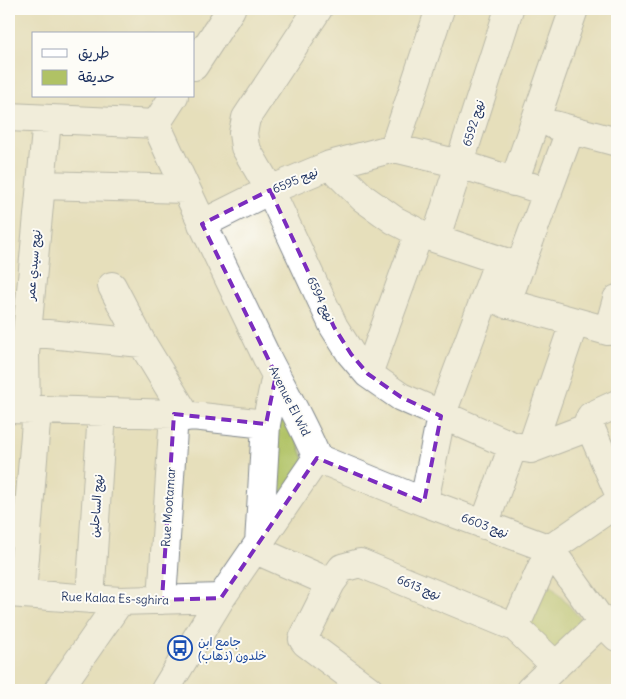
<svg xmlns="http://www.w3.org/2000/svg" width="626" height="699" font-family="Delius,'Playpen Sans Arabic',sans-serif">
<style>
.green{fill:#b0c265;stroke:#667862}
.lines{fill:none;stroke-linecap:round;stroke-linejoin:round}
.minor-casing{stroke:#80878c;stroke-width:30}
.minor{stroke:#fff;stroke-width:28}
.marked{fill:none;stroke:#7b2cbf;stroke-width:4;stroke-dasharray:10 6;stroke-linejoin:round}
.labels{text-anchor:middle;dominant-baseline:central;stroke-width:4;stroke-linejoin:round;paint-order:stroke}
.street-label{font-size:12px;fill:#1b2f5e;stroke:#fdfcf7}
.transit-label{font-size:12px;fill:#164399;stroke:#fdfcf7;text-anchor:start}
</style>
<rect width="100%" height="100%" fill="#fdfcf7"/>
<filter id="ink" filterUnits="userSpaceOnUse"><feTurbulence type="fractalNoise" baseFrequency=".02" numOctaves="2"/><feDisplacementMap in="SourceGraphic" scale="10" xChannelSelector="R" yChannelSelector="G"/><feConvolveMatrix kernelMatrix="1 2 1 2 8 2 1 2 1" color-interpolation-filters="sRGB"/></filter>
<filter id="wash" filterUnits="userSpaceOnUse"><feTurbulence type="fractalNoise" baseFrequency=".0096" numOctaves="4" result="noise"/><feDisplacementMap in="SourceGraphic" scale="20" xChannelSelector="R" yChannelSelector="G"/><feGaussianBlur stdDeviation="1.12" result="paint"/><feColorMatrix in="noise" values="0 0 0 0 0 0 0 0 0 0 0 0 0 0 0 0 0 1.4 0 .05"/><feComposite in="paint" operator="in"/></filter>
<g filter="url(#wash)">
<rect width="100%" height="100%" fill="#e6dfbb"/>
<path class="green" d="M280,396l25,65 -38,63z
M538,571l50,56 -40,40 -40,-37z"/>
</g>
<g filter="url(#ink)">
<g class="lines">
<defs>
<path id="minor" d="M318,9l-72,109 -3,15 2,14 25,43 64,137 17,27 17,20 33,23 112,49 18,3 58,-22
M194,66l37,-57
M9,117l147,7
M554,125l63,17
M394,148l46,-139
M330,165l33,33 31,22 25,13 101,34
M514,182l60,-173
M41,185l145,4
M202,224l68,-34 60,-25 64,-17 66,16 88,28
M436,237l73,-228
M112,286l30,57 45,74
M489,298l119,33 9,-4
M506,304l64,-173
M608,331l9,-32
M27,332l115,11
M368,374l51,-141
M617,404l-26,12 -3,6 29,67
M9,409l165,5 92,10
M26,410l-1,-56 22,-234
M531,449l43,-126
M317,458l107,44 126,47 52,73 15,15
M424,502l17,-86 58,-156
M484,525l29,-79
M259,544l7,-120 10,-49
M550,549l67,-46
M256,550l75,33
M9,593l111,8 101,-3
M22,594l15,-184
M90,599l12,-187
M162,600l12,-186
M515,627l35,-78
M58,690l62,-89
M165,690l56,-92 96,-140c-14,-34 -32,-65 -49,-98 -38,-79 -76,-157 -112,-236l18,-28
M369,690l-63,-47 -3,-4 28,-56 11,-15 18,-5 155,64 41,39
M530,690l72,-68"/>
</defs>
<use href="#minor" class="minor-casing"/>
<use href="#minor" class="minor"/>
</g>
</g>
<path d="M0 0H626V699H0ZM270,190l64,137 17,27 17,20 33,23 40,19 -17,86 -107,-44 -96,140 -59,2 12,-186 92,10 10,-49 -74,-151z" fill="#e6dfbb" fill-opacity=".55" fill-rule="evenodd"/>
<path class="marked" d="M270,190l64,137 17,27 17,20 33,23 40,19 -17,86 -107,-44 -96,140 -59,2 12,-186 92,10 10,-49 -74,-151z"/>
<defs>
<symbol id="bus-ring" viewBox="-11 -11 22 22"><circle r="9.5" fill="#fdfcf7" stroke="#1a4fb4" stroke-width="1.5"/><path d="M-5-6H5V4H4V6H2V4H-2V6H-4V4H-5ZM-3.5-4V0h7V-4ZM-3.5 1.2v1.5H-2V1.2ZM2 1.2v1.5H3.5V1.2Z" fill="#1a4fb4"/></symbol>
</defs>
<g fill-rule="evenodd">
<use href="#bus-ring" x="166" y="634" width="28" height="28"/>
</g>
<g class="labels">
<g class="street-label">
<text transform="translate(473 123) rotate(-73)">نهج 6592</text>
<text transform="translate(295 180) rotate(-23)">نهج 6595</text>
<text transform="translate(33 265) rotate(-85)">نهج سيدي عمر</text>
<text transform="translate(321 299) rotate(65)">نهج 6594</text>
<text transform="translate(290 401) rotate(63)">Avenue El Wid</text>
<text transform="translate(96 506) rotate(-86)">نهج الساحلين</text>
<text transform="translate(168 507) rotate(-86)">Rue Mootamar</text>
<text transform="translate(485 525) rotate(20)">نهج 6603</text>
<text transform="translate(419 587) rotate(22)">نهج 6613</text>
<text transform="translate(115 598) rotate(2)">Rue Kalaa Es-sghira</text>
</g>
<g class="transit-label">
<text x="198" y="641">جامع ابن<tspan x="198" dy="14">خلدون (ذهاب)</tspan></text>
</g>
</g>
<rect width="626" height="699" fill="none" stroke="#fdfcf7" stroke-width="30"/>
<rect x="32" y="32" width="162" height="65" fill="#fdfcf7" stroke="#a3aaba"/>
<rect x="42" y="49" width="25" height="8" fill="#ffffff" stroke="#a3aaba"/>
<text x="78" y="58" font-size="15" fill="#1b2f5e">طريق</text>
<rect x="42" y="70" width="25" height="15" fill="#b0c265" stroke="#a3aaba"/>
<text x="78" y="82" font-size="15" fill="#1b2f5e">حديقة</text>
</svg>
